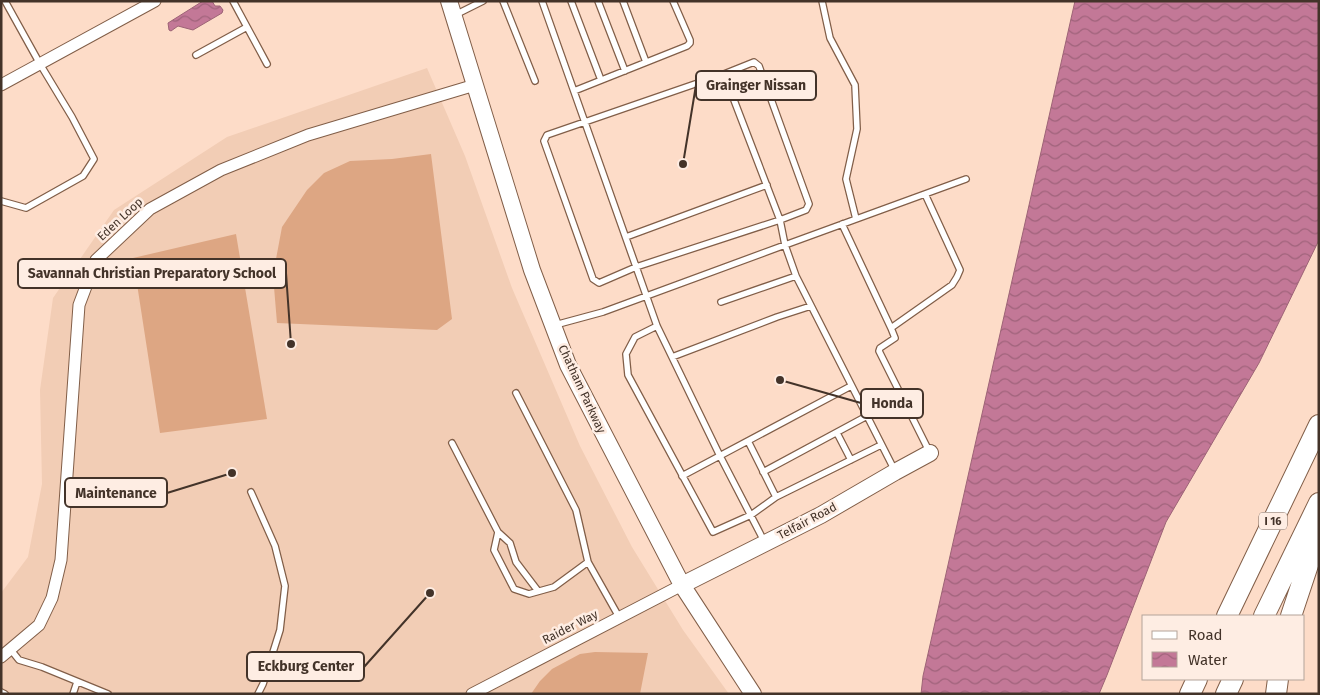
<svg xmlns="http://www.w3.org/2000/svg" width="1320" height="695" font-family="'Fira Sans',sans-serif">
<style>
.built{fill:#f2cdb5}
.pitch{fill:#dda683}
.water{fill:url(#water-waves);stroke:#9d6376}
.lines{fill:none;stroke-linecap:round;stroke-linejoin:round}
.lane-casing{stroke:#815e48;stroke-width:8}
.street-casing{stroke:#815e48;stroke-width:13}
.secondary-casing{stroke:#815e48;stroke-width:18}
.highway-casing{stroke:#815e48;stroke-width:22}
.lane{stroke:#fff;stroke-width:5.5}
.street{stroke:#fff;stroke-width:11}
.secondary{stroke:#fff;stroke-width:16}
.highway{stroke:#fff;stroke-width:20}
.labels{text-anchor:middle;dominant-baseline:central;stroke-width:5;stroke-linejoin:round;paint-order:stroke}
.shield{fill:#feede3;stroke:#7b6b61;stroke-width:1}
.shield-label{font-size:11px;font-weight:bold;fill:#433329}
.street-label{font-size:12px;fill:#433329;stroke:#feede3}
.leader{fill:none;stroke:#433329;stroke-width:2}
.callout-dot{fill:#433329;stroke:#feede3;stroke-width:2}
.callout{fill:#feede3;stroke:#433329;stroke-width:2}
.callout-label{font-size:14px;text-anchor:middle;font-weight:bold;fill:#433329}
</style>
<defs>
<pattern id="water-waves" width="16" height="10" patternUnits="userSpaceOnUse" patternTransform="scale(1.25)"><rect width="16" height="10" fill="#c37897"/><path d="M0 5q4-4 8 0t8 0" fill="none" stroke="#a0637b"/></pattern>
</defs>
<rect width="100%" height="100%" fill="#fddcc8"/>
<path class="built" d="M427,68l38,88 47,132 68,158 52,101 51,83 46,64h-728v-101l27,-36 14,-73 -2,-94 13,-92 61,-88 113,-73z"/>
<path class="pitch" d="M431,154l21,165 -15,11 -160,-7 -4,-48 9,-48 25,-37 17,-17 26,-12 42,-2z
M236,234l31,185 -107,14 -27,-175z
M595,652l53,1 -8,41h-109l9,-13 12,-12 28,-15z"/>
<path class="water" d="M203,1h9l3,5h5l3,4 -1,3 -29,17 -15,-4 -7,5 -2,-1 -1,-7z
M1075,1h244v239l-60,123 -93,159 -59,153 -8,19h-178l2,-18z"/>
<g class="lines">
<defs>
<path id="lane" d="M233,1l34,63
M503,1l32,80
M542,1l115,325 63,130 44,85
M571,1l30,79
M598,1l27,70
M623,1l23,61
M822,1l8,37 25,47 2,44 -11,50 10,40
M455,15l28,-14
M196,55l51,-28
M754,62l5,4 50,138 -3,6 -26,10 -144,47 -37,16 -6,-4 -49,-138 3,-6 177,-61z
M724,74l56,146 5,25 181,-66
M574,91l113,-45 3,-3v-3l-17,-39
M925,194l35,76 -3,7 -5,8 -61,43 4,10 -15,10 -1,3 50,100
M1,201l25,7 57,-32 11,-17 -22,-42 -32,-53 -35,-63
M842,224l49,104
M626,237l141,-52
M721,302l75,-26
M555,325l48,-13 182,-67 11,31 99,195
M657,326l-22,11 -9,17 2,21 85,157 38,-17 25,-18 105,-52
M672,357l105,-40 34,-11
M516,393l60,117 12,52 31,55
M837,433l14,27
M748,441l28,56
M452,443l46,89 -4,18 20,39 15,5 25,-7 34,-25
M763,472l104,-56
M682,476l169,-90
M251,492l24,54 10,40 -5,44 -17,54 -5,10
M498,532l12,11 6,19 22,29
M11,650l8,10 23,7 66,27
M1,692l4,2
M73,694l4,-12"/>
<path id="street" d="M1,85l154,-84
M1,657l38,-32 13,-27 9,-38 18,-255 17,-45 54,-51 71,-39 87,-35 167,-50
M472,694l210,-109"/>
<path id="secondary" d="M449,1l83,269 36,95 114,220 71,109
M682,585l139,-70 74,-43 35,-19"/>
<path id="highway" d="M1227,616l92,-191
M1264,616l55,-113
M1291,616l28,-84
M1190,694l7,-15
M1226,694l7,-15
M1276,694l2,-15"/>
</defs>
<use href="#lane" class="lane-casing"/>
<use href="#street" class="street-casing"/>
<use href="#secondary" class="secondary-casing"/>
<use href="#highway" class="highway-casing"/>
<use href="#lane" class="lane"/>
<use href="#street" class="street"/>
<use href="#secondary" class="secondary"/>
<use href="#highway" class="highway"/>
</g>
<g class="labels">
<rect class="shield" x="1259" y="512.5" width="28" height="17" rx="4"/>
<g class="shield-label">
<text x="1273" y="521">I 16</text>
</g>
<g class="street-label">
<text transform="translate(120 219) rotate(-43)">Eden Loop</text>
<text transform="translate(582 389) rotate(65)">Chatham Parkway</text>
<text transform="translate(807 521) rotate(-28)">Telfair Road</text>
<text transform="translate(570 627) rotate(-27)">Raider Way</text>
</g>
</g>
<path class="leader" d="M683 164L696 85M291 344L286 273M780 380L861 403M232 473L167 493M430 593L364 667"/>
<g class="callout-dot">
<circle cx="683" cy="164" r="5"/>
<circle cx="291" cy="344" r="5"/>
<circle cx="780" cy="380" r="5"/>
<circle cx="232" cy="473" r="5"/>
<circle cx="430" cy="593" r="5"/>
</g>
<g class="callout">
<rect x="696" y="71" width="120" height="29" rx="5"/>
<rect x="18" y="259" width="268" height="29" rx="5"/>
<rect x="861" y="389" width="62" height="29" rx="5"/>
<rect x="65" y="478" width="102" height="29" rx="5"/>
<rect x="247" y="652" width="117" height="29" rx="5"/>
</g>
<g class="callout-label">
<text x="756" y="90">Grainger Nissan</text>
<text x="152" y="278">Savannah Christian Preparatory School</text>
<text x="892" y="408">Honda</text>
<text x="116" y="498">Maintenance</text>
<text x="306" y="671">Eckburg Center</text>
</g>
<rect width="1320" height="695" fill="none" stroke="#433329" stroke-width="5"/>
<rect x="1142" y="615" width="162" height="65" fill="#feede3" stroke="#b3a399"/>
<rect x="1152" y="631" width="25" height="8" fill="#ffffff" stroke="#b3a399"/>
<text x="1188" y="640" font-size="15" fill="#433329">Road</text>
<rect x="1152" y="652" width="25" height="15" fill="url(#water-waves)" stroke="#b3a399"/>
<text x="1188" y="665" font-size="15" fill="#433329">Water</text>
</svg>
